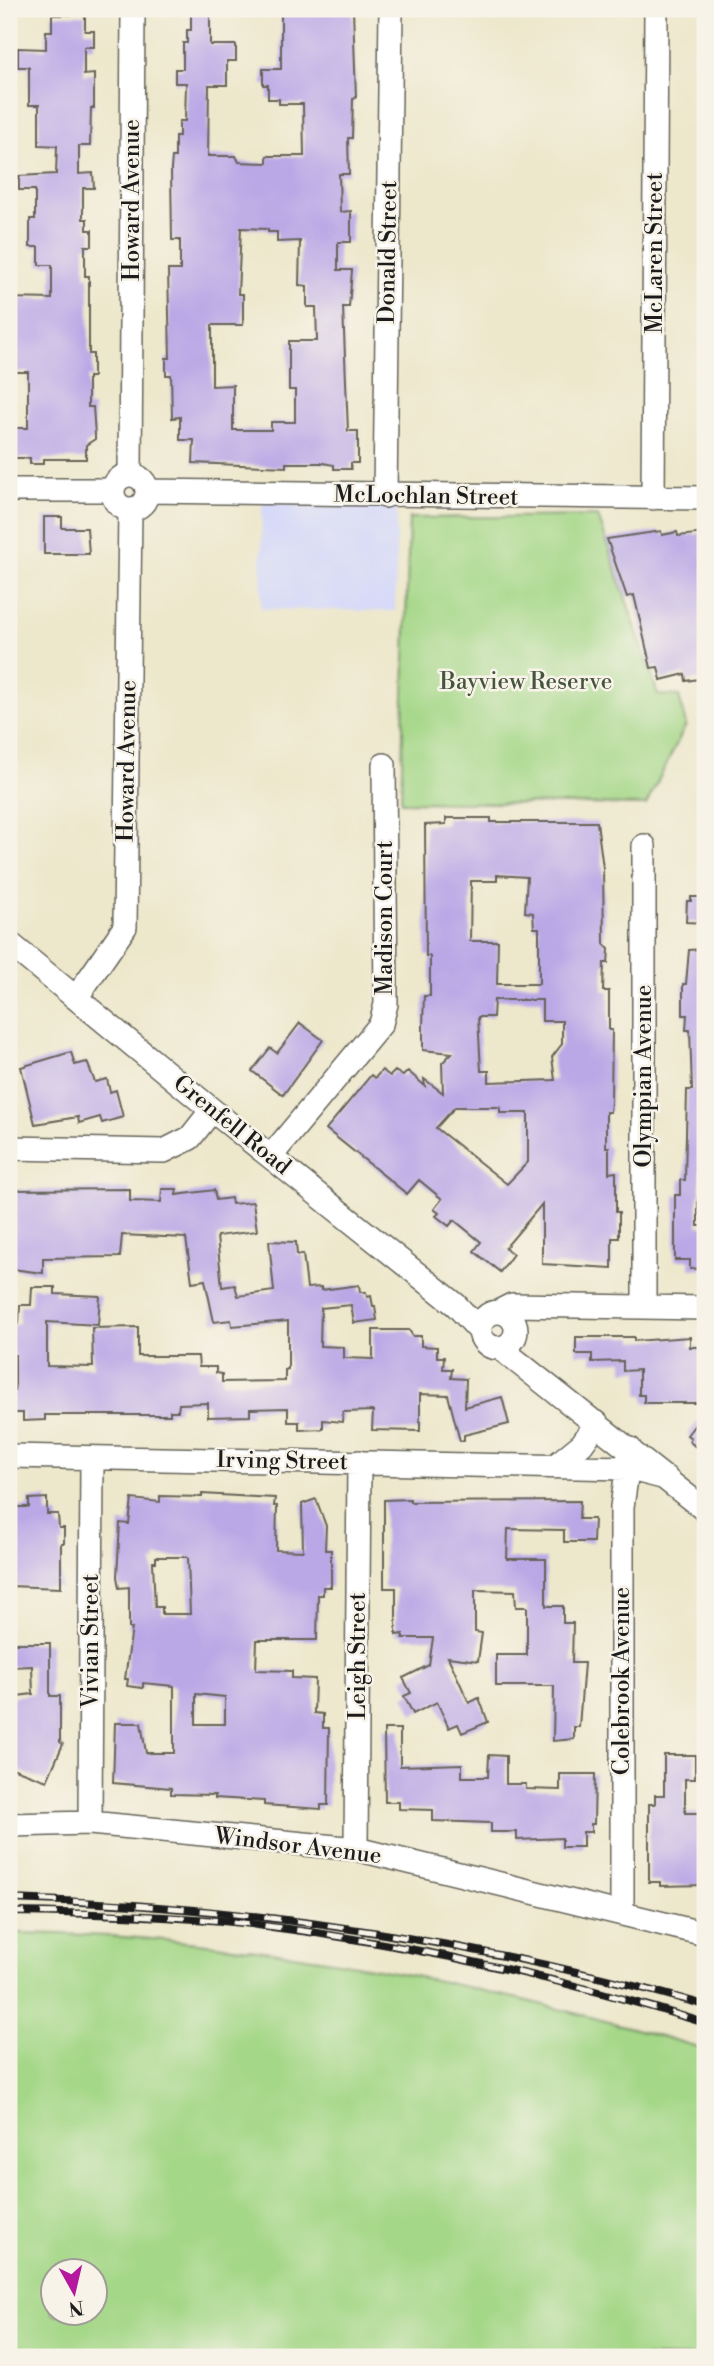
<svg xmlns="http://www.w3.org/2000/svg" width="714" height="2366" font-family="'Libre Bodoni',serif">
<style>
.built{fill:#d4d8f9}
.green{fill:#a4d787;stroke:#607a52;stroke-width:2;fill-rule:evenodd}
.building{fill:#baa8e6;fill-rule:evenodd}
.lines{fill:none;stroke-linecap:round;stroke-linejoin:round}
.minor-casing{stroke:#656359;stroke-width:26}
.minor{stroke:#fff;stroke-width:23}
.rail-casing{stroke:#1c1c1c;stroke-width:8}
.rail{stroke:#f7f3e8;stroke-width:5;stroke-dasharray:16;stroke-linecap:butt}
.labels{text-anchor:middle;dominant-baseline:central;stroke-width:5;stroke-linejoin:round;paint-order:stroke}
.street-label{font-size:23px;fill:#1c1c1c;stroke:#f7f3e8}
.park-label{font-size:23px;fill:#45543c;stroke:#f7f3e8}
</style>
<rect width="100%" height="100%" fill="#f7f3e8"/>
<filter id="ink" filterUnits="userSpaceOnUse"><feTurbulence type="fractalNoise" baseFrequency=".0143" numOctaves="2"/><feDisplacementMap in="SourceGraphic" scale="14" xChannelSelector="R" yChannelSelector="G"/><feConvolveMatrix kernelMatrix="1 2 1 2 8 2 1 2 1" color-interpolation-filters="sRGB"/></filter>
<filter id="wash" filterUnits="userSpaceOnUse"><feTurbulence type="fractalNoise" baseFrequency=".00686" numOctaves="4" result="noise"/><feDisplacementMap in="SourceGraphic" scale="28" xChannelSelector="R" yChannelSelector="G"/><feGaussianBlur stdDeviation="1.57" result="paint"/><feColorMatrix in="noise" values="0 0 0 0 0 0 0 0 0 0 0 0 0 0 0 0 0 1.4 0 .05"/><feComposite in="paint" operator="in"/></filter>
<g filter="url(#wash)">
<rect width="100%" height="100%" fill="#ede7cb"/>
<path class="built" d="M262,498l135,2 -2,111 -134,-2z"/>
<path class="green" d="M598,516l60,179 21,1 7,29 -40,80 -245,-3 8,-284z
M9,1933c242,1 465,48 696,116v308h-696zM52,2272h42v42h-42z"/>
<g id="blocks">
<path class="building" d="M191,9h19v36h26v16h-9v24h-18l-1,71h28l3,6 28,1v-7h37l-1,-52h-24v-5h-11v-14h-5v-16h18v-60h72l3,89 -3,1 -1,39h-4l1,36h-10l1,38 11,-1v31h-13v28h14l-3,37h-6l5,124h10v32h-7v6h-17v-4l-11,-2h-37v4l-93,-4 1,-23h-14v-23l-8,1 -1,-43h-5v-17h4l-2,-88h12v-30h-8l-1,-71 1,-12h3v-21h4v-15h6l1,-38h-11v-14h8v-26h4v-13h4zM241,228l27,1v3h9v10l23,-1 -1,44 8,1v21h9l1,34h-28v49h6v32h-24v8h-38v-45l-21,1v-61h31v-31h-5z
M52,15h33v16h9v16h-10v28l10,-1v34h-3l-1,38h-11v28l14,-1 1,15h-11v31h4v11h5v16h-7v30h4v78h4v23h-5v30h5l2,28v4l-9,6v14h-43v5h-13v-6h-21v-30h19v-56h-19v-74l43,1v-34h-13v-18h-9v-28h5v-29h-16v-14l37,-2 1,-28 -18,-1v-40h-10v-38h-11v-19l28,1v-18h6z
M44,517h18v11h25l2,26h-45z
M661,531l1,4 15,-3 1,4 27,-3v145l-19,3 -1,-7 -24,6 -3,-13 -7,1 -17,-73 -7,2 -20,-58z
M446,818h45v4h106l6,46 1,76 5,5 -1,14h-4l-1,28h6v39h3l-1,71 -1,11h-4v35h3v26l7,-1v40h3v26h-7v30l-70,-4v-60l-37,44 8,6 -13,18 -26,-21 7,-9 -27,-22 -5,6 -13,-10 3,-3 -5,-4 8,-10 -23,-19 -12,14 -81,-65 45,-54 4,3 7,-8 8,6 5,-5 8,5 5,-5 17,15 -1,-7 19,14 -1,-30 10,-10 -29,-3v-24l1,-30h6v-40h-4l-1,-131 21,-1zM497,875l30,2 -2,35 8,1 1,15h5v56h-42l1,-43h-28l1,-60h26zM494,1000h48v21h20v23l-10,13 3,23 -66,2v-11h-8l-3,-54h15zM455,1107h45v6h28v49l-21,22 -71,-56z
M691,897h14v26l-19,-1 1,-21h4z
M705,949v221h-5v26h-2v30h7v42l-15,1v-9h-15v-65h5v-15h5l2,-90h5l-2,-60h-4l1,-15h-4v-31h3l3,-34z
M300,1023l23,17 -40,55 -31,-24 18,-23 7,5z
M71,1052l4,13 12,-3 8,20 12,-3 3,13 6,-2 7,27 -21,6 -2,-6 -21,6 -1,-6 -43,7 -14,-57z
M130,1189v12l31,1 1,-13h15l-1,6 38,-5 2,10 15,-2 1,6 21,-2 4,29 -40,5 5,51 13,-2 3,11 36,-5 -5,-50 27,1 1,13 6,-1 4,34 14,-1v3l38,-5 1,7h6l1,5 4,-1 2,10h2l2,14 -23,3 -3,-18 -30,3 -1,38 24,1v11l29,1v-29h36l4,6h8v10l16,1v10h7l-1,12h9l-1,9 15,1 -1,28 37,-10 7,27 -45,11v5l-4,1 -12,-46 -28,-1v37l-48,-1 1,-19 -30,1 -1,10 -19,-2v9l-24,1v-8h-11v-14l-38,1v7l-42,1v-14l-29,1 -1,7h-8v4h-125v5l-22,1v-8h-14v-22h5l1,-7v-29h-6v-27l10,-5 1,-18h11l1,-18h23v7l45,2 -2,29 -51,-3v44l46,1 -1,-39 46,-1v29h60l1,11h17v6l6,1v8l63,-1v-11l3,-1v-48l-56,5 -1,-6 -17,2 -9,-42 -13,2 -6,-44 -64,-3 -2,22 -77,1v15l-31,-4 -2,-79z
M576,1337h58v4l56,-4v10h15v56h-61v-8h-5v-25l-16,1v-10l-31,1v-8h-16z
M705,1412v43l-16,-14 2,-3 -4,-3z
M202,1494l73,4 -1,8h3l-1,44 27,1 -1,-47 14,-5 10,27 -1,24h6v37h-8v8h-5l-1,45h-60l-1,30 36,1v7l23,1 -1,34 9,1v14h6l-1,77h-7v4l-57,-4v-4l-49,-3v-3l-44,-1v-6l-58,-5 2,-60h26l5,30h28v-67l-31,-3v5l-16,-2 1,-7h-3l7,-51h-3v-41l-10,1 -2,-11 3,-54 9,1 3,-25 28,3v-6l42,1zM156,1557h32l2,57h-28v-7h-7l-2,-45h3zM196,1694l29,3v27h-29z
M47,1498v16h11l1,14h5v15h-3v45l-52,-2v-79h20v-8z
M410,1499v3l170,-1 -1,18h15l-1,23h-29v-12l-56,-1 -1,30h39v47h17v17h10l-1,40h12l-5,64h-5v12l-21,2 1,-55h-58v-31h31v-48h-11l-1,-16 -40,-1v42l7,1 -4,28 -30,-4 21,46 10,-5 9,24 -26,11 -4,-9 -9,4 -12,-26 -24,12 -9,-18 7,-3 -8,-15 26,-13 4,-27h-30v-4l-7,1v-47h-12v-88z
M9,1643h41v53h10v46l3,2 -16,37 -38,-14v-70l24,-3 -1,-28 -23,1z
M384,1729h16v37l62,-2v13h26l1,-22 17,1v28h20v5l34,1v-16h35l-1,50h-3v8h-8v15h-21v-9l-45,2v-8h-26v-9l-58,-2v-11l-34,-1v-7h-14z
M664,1755h31v24h-10v34h20v72l-45,1v-4h-11v-78h6v-9h9z"/>
</g>
</g>
<g filter="url(#ink)">
<use href="#blocks" fill-opacity="0" stroke="#656359" stroke-width="2"/>
<g class="lines">
<defs>
<path id="minor" d="M130,474l3,-465
M113 492a17 17 0 1 1 34 0a17 17 0 1 1-34 0Z
M9,490h104
M147,491l558,7
M385,496l6,-487
M653,498l3,-489
M644,846v460
M9,943l203,167 244,195 24,26
M76,998l49,-71 5,-418
M9,1148l155,3 26,-13 22,-28
M271,1156l110,-132 5,-20 -2,-239
M480 1330a18 18 0 1 1 36 0a18 18 0 1 1-36 0Z
M498,1312l14,-7 193,3
M500,1348l205,162
M9,1456l618,12 39,10
M555,1466l27,-22 15,-21
M90,1823l2,-364
M9,1825l81,-2 266,26 349,85
M356,1849l3,-387
M622,1914v-407l8,-58"/>
</defs>
<use href="#minor" class="minor-casing"/>
<use href="#minor" class="minor"/>
<defs>
<path id="rail" d="M9,1899c236,6 469,42 696,106
M9,1912c77,1 156,3 234,11 157,19 312,53 462,100"/>
</defs>
<use href="#rail" class="rail-casing"/>
<use href="#rail" class="rail"/>
</g>
</g>
<g class="labels">
<g class="street-label">
<text transform="translate(132 200) rotate(-90)">Howard Avenue</text>
<text transform="translate(388 252) rotate(-89)">Donald Street</text>
<text transform="translate(655 253) rotate(-90)">McLaren Street</text>
<text transform="translate(426 496) rotate(1)">McLochlan Street</text>
<text transform="translate(127 761) rotate(-89)">Howard Avenue</text>
<text transform="translate(385 918) rotate(-90)">Madison Court</text>
<text transform="translate(644 1076) rotate(-90)">Olympian Avenue</text>
<text transform="translate(232 1125) rotate(39)">Grenfell Road</text>
<text transform="translate(282 1461) rotate(1)">Irving Street</text>
<text transform="translate(91 1641) rotate(-90)">Vivian Street</text>
<text transform="translate(358 1656) rotate(-90)">Leigh Street</text>
<text transform="translate(622 1681) rotate(-90)">Colebrook Avenue</text>
<text transform="translate(298 1846) rotate(7)">Windsor Avenue</text>
</g>
<g class="park-label">
<text x="526" y="682">Bayview Reserve</text>
</g>
</g>
<rect width="714" height="2366" fill="none" stroke="#f7f3e8" stroke-width="35"/>
<g transform="translate(74 2292) rotate(172)"><circle r="33" fill="#f7f3e8" stroke="#9f9d96" stroke-width="2"/>
<path d="M0-5L12 26L0 18L-12 26Z" fill="#b5179e"/>
<text y="-10" font-size="19" font-weight="bold" text-anchor="middle" fill="#1c1c1c">N</text>
</g>
</svg>
